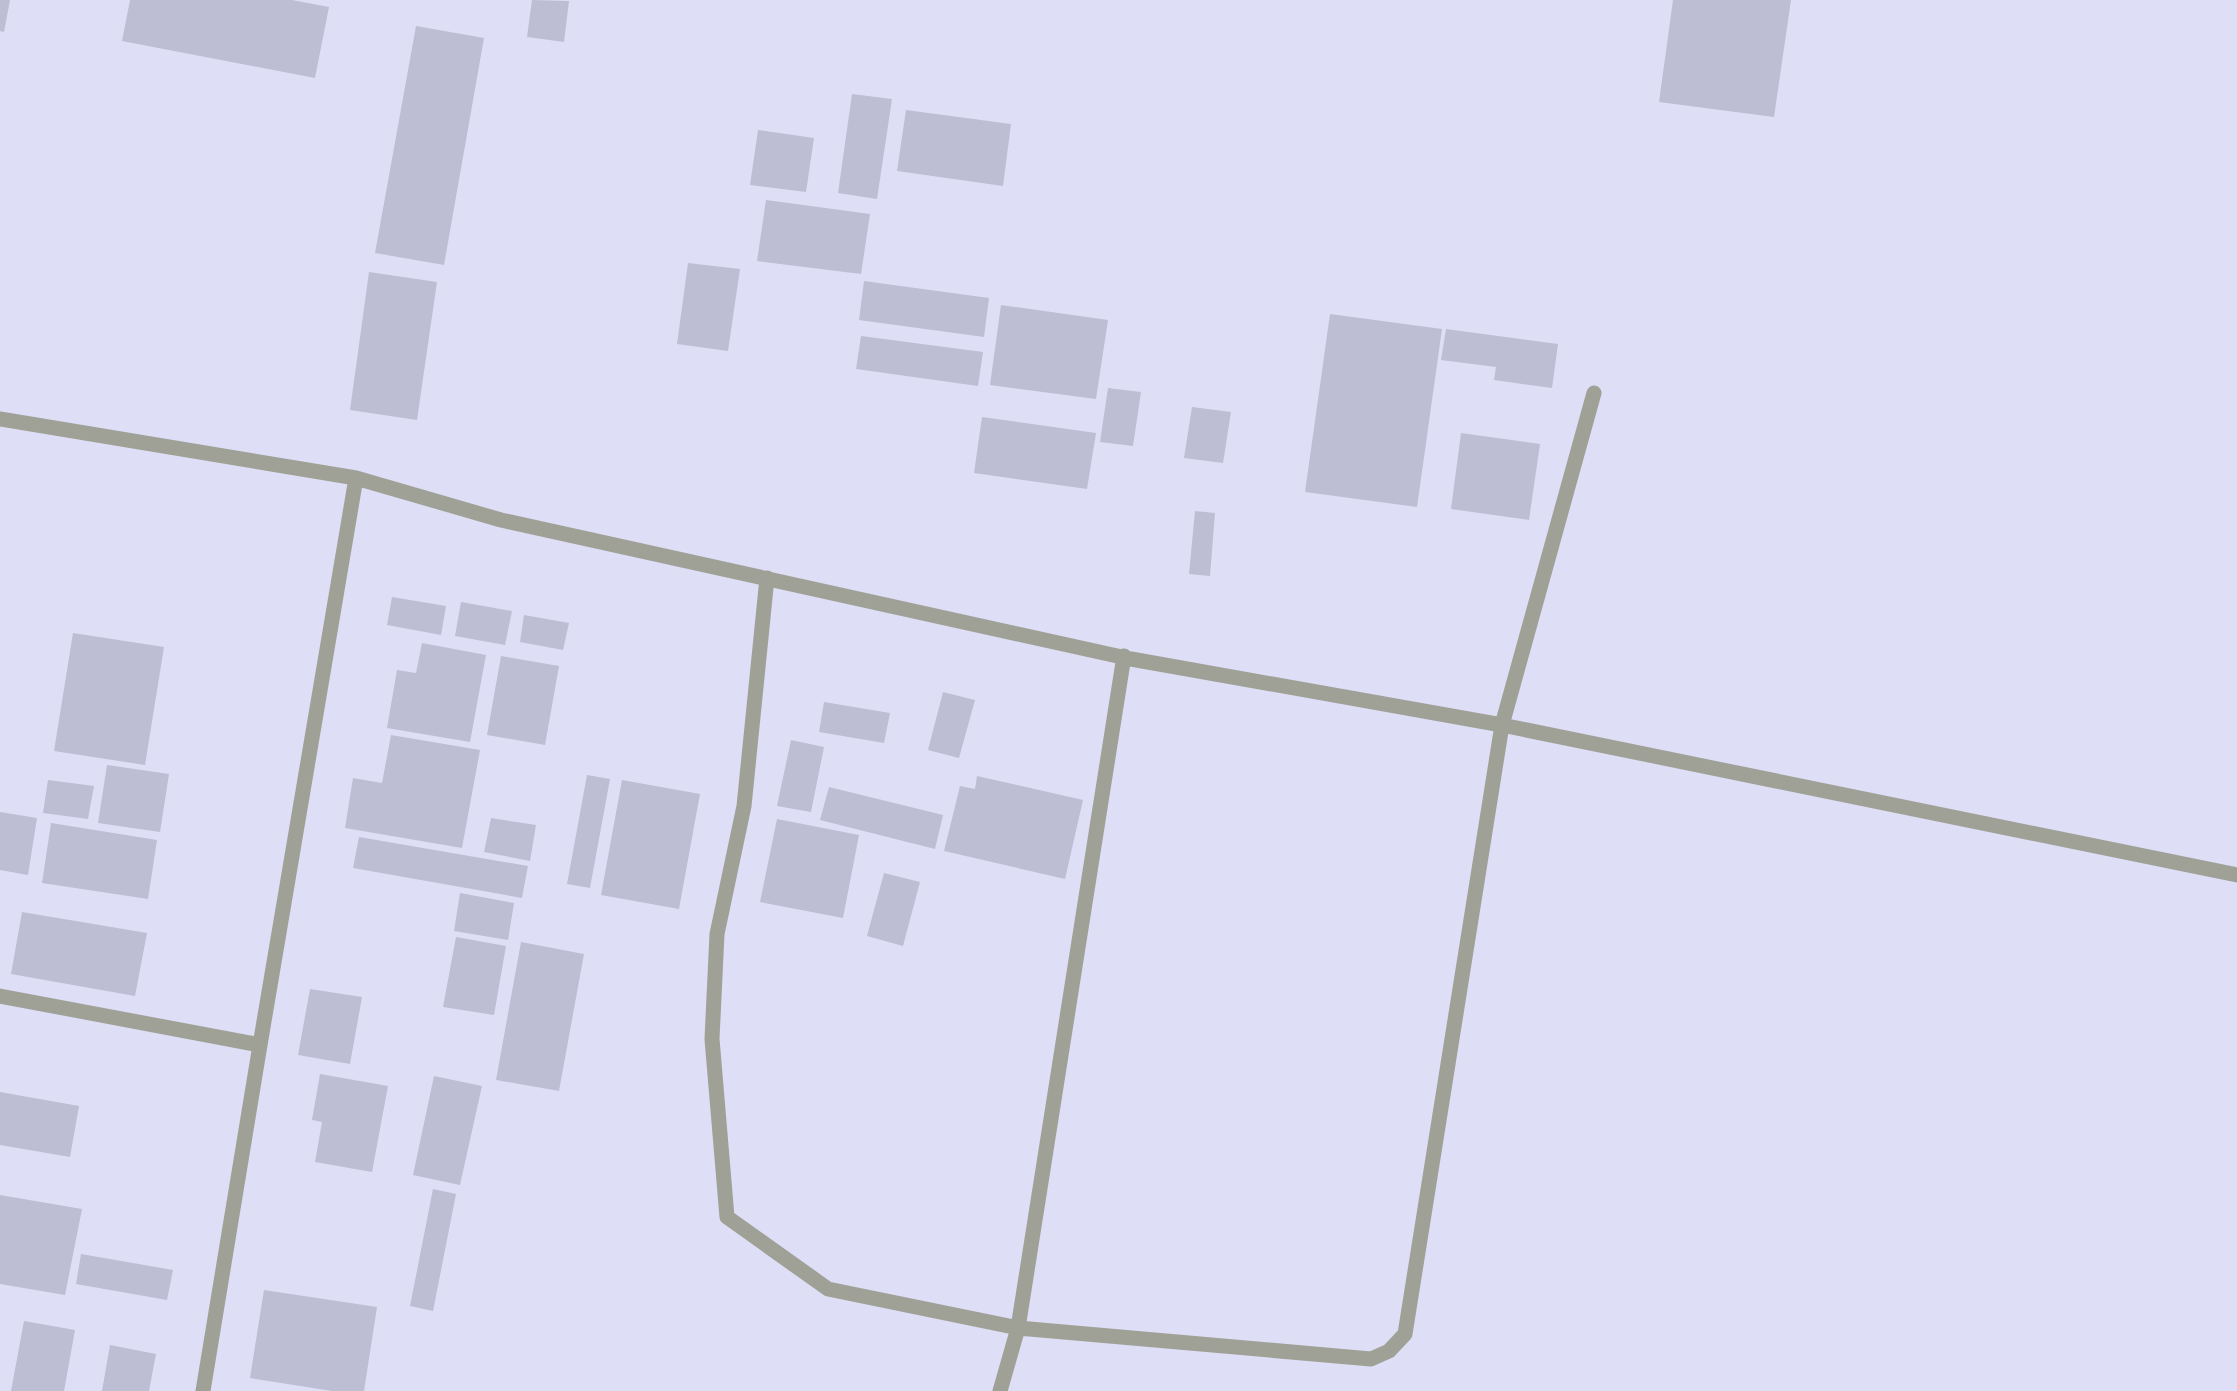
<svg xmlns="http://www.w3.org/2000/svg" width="2237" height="1391" font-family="Roboto,sans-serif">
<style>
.building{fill:#bdbed4}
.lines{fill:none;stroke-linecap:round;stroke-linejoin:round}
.service{stroke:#9fa197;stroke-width:15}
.minor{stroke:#9fa197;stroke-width:15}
</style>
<rect width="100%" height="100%" fill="#dedef6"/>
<path class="building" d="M0,0h10l-6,32 -4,-1z
M130,0h162l37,7 -14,71 -193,-37z
M532,0l37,1 -5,41 -37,-5z
M1673,0h118l-17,117 -115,-15z
M416,26l68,12 -40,227 -69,-12z
M852,94l40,5 -15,100 -39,-6z
M906,110l105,14 -8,62 -106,-15z
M758,130l56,8 -8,54 -56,-7z
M766,200l104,14 -9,60 -104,-13z
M688,263l52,6 -12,82 -51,-7z
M369,272l68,10 -20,138 -67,-10z
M864,281l125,17 -5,39 -125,-17z
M1001,305l107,15 -12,79 -106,-14z
M1330,314l112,15 -25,178 -112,-15z
M1446,329l112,15 -6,44 -58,-8 2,-13 -55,-7z
M861,336l122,16 -5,34 -122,-17z
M1108,388l33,4 -8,54 -33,-4z
M1192,407l39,5 -8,51 -39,-5z
M982,417l114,16 -9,56 -113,-16z
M1461,433l79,11 -11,76 -78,-11z
M1195,511l20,2 -5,63 -21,-2z
M392,597l54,9 -5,29 -54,-10z
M461,602l51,9 -7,34 -50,-9z
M524,615l45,8 -6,27 -43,-8z
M73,633l91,14 -19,118 -91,-14z
M422,643l64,12 -16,87 -83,-14 10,-58 19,3z
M501,656l58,10 -14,79 -58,-10z
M943,692l32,8 -16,58 -31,-8z
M824,702l66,11 -6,30 -65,-11z
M391,735l89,15 -18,98 -117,-20 8,-50 29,5z
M791,740l33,7 -13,65 -34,-6z
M107,765l62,9 -9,58 -62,-9z
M587,775l23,4 -20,109 -23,-4z
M977,776l106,24 -18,79 -121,-28 16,-65 15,3z
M48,780l46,6 -6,33 -45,-6z
M622,780l78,14 -21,115 -78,-14z
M829,787l114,28 -8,34 -115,-29z
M0,812l37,6 -9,57 -28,-5z
M491,818l45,7 -6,36 -46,-9z
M777,819l82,16 -16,83 -83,-16z
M51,823l106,17 -9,59 -106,-16z
M359,837l169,29 -6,32 -169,-30z
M884,873l36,9 -17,64 -36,-10z
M460,893l54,10 -6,37 -54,-9z
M22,912l125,21 -12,63 -124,-22z
M456,937l50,9 -12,69 -51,-8z
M521,942l63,12 -25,137 -63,-11z
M310,989l52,8 -12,67 -52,-9z
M320,1074l68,12 -16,86 -57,-10 7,-40 -10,-2z
M434,1076l48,10 -22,99 -47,-10z
M0,1092l79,14 -9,51 -70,-12z
M433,1189l23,5 -23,117 -23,-5z
M0,1195l82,14 -17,86 -65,-11z
M81,1254l92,16 -6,30 -91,-16z
M264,1290l113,17 -13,84h-32l-82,-13z
M24,1321l51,9 -11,61h-53z
M110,1345l46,9 -7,37h-47z"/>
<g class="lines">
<path class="service" d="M767,578l-23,228 -27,128 -5,105 15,178 101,72 190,39"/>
<path class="minor" d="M0,419l356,59 145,42 630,139 371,66 735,150
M0,996l260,49
M1018,1328l353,31 18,-8 16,-17 97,-609 92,-332
M203,1391l57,-346 96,-567
M1000,1391l18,-63 106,-672"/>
</g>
</svg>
